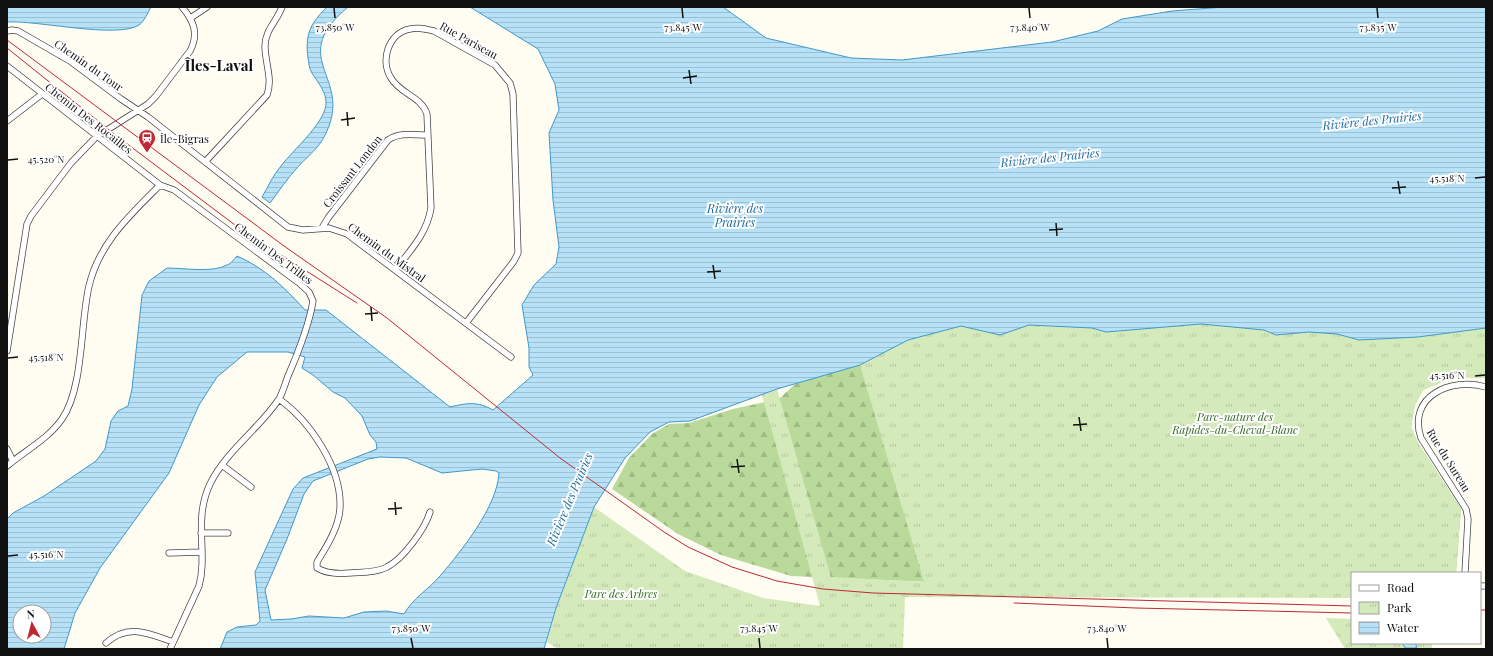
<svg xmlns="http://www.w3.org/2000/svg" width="1493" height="656" font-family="'Playfair Display',serif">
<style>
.forest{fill:url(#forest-firs)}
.park{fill:url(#park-tufts)}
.water{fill:url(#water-rules);stroke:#3f99cc;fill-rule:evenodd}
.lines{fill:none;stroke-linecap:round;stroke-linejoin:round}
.street-casing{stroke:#434343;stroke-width:7}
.street{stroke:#fff;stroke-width:5.5}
.tram{stroke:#c02834;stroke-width:1}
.ticks{fill:none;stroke:#101010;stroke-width:1.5}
.labels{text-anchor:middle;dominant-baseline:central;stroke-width:4;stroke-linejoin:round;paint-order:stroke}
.street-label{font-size:11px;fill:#101010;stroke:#fff}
.poi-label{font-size:11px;fill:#101010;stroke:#fff;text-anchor:start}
.park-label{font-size:11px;font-style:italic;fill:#31681f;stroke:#fff}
.water-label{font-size:12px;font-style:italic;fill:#196aa2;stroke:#fff}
.district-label{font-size:15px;font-weight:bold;fill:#101010;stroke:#fff}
.ticks-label{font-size:10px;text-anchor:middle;fill:#101010;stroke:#fff;stroke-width:4;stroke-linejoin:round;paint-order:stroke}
</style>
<defs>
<pattern id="forest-firs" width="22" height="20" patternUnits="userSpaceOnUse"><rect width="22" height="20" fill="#bada9b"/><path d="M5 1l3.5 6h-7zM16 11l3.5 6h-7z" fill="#9fba84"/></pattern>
<pattern id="park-tufts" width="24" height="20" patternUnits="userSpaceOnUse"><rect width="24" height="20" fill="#d5eabb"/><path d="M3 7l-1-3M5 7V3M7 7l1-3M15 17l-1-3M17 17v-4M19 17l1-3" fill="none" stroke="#b6c8a0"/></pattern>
<pattern id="water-rules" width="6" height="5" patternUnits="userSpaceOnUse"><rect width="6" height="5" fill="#b7e1f6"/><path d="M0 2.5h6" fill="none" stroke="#9cc0d2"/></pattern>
</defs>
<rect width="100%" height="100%" fill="#fffcf2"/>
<path class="forest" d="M1201,324l285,54 -32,-1 -31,13 -8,15 -4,22 7,16 43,66 -5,64h-104l-303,14 -258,-11 -70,-21 -43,-21 -66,-45 17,-31 23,-24 17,-10 20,-1 44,-14 46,-10 15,-14 49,-22z"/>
<path class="park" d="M1486,228v150l-32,-1 -31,13 -8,15 -4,22 7,16 43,66 -5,64h-104v25l-447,-1 -2,52h-345l-11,-7 9,-34 38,-101 91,64 78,27 57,8 -58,-211 15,-6 54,188 93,5 -64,-217 46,-94z
M1326,618l26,1v24h80v6h-87z"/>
<path class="water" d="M7,7h144c-3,5 -7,15 -12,18 -22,14 -102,-5 -132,-3z
M327,7h21c-60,50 0,68 -19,119 -8,22 -18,26 -33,43 -9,10 -17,22 -26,34l-8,-6c6,-10 11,-22 19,-31 12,-16 42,-41 45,-61 1,-13 -8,-22 -14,-32 -3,-4 -3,-10 -4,-15 -3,-24 2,-34 19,-51z
M470,7h253l43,31 85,20 51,2 150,-18 46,-11 24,-12 50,-8 52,-4h262v321l-68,9 -59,3 -22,-6 -28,-2 -33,3 -12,-5 -63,-6 -95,8 -14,-4 -63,-3 -29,10 -39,-9 -53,14 -48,25 -83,24 -87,32 -21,1 -19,10 -25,26 -31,49 -38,101 -12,41h-324l7,-17 10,-5 19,-2 4,-4 -5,-49 38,-83 10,-11 74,-29 -1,-7 -6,-7 -8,-19 -17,-18 -12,-6 -20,-17 -11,-7 3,-11 -17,-5h-41l-30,25 -18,28 -30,68 -69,95 -25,45 -11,36h-57v-130l6,-6 31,-17 52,-35 9,-12 6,-28 7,-10 10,-5 4,-17 10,-94 7,-14 18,-13c16,0 46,5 60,-3 4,-1 7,-6 10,-9 28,12 48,32 68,54h21l124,97c17,-4 27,-6 43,3l40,-35 -4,-8v-19l-7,-43 12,-20 22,-21 3,-17 -6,-47 -4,-67 10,-23 -4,-26 -17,-35zM380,457l26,1 36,15 40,-4 14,2 3,2c-2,34 -37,77 -59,103 -12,14 -27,22 -36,38l-18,-3 -22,1 -20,6 -35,-2 -18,3 -20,1 -6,-30 22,-51 17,-45 9,-13 55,-22zM20,612h24v24h-24z
M1402,643h13l2,4 -3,2h-8z"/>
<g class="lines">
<defs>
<path id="street" d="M192,17l15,-10
M7,31l5,-1 6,1 52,30 51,38 27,18 140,110 15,3 26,-2 18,6 164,123
M7,66l153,119
M7,121l35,-27
M205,162l62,-67c6,-16 -2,-32 -2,-49 0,-16 12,-25 17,-39
M160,185l14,5 125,93 10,9 4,9c-4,25 -15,52 -25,75 -3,8 -5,16 -9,23 -20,30 -53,52 -69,85 -17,36 -2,69 -11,102l-29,63
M322,228l6,-10 60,-78c12,-8 25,-5 39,-5
M395,270c16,-20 32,-37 36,-62l-4,-94c-6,-18 -27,-20 -36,-36 -11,-17 -3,-45 19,-49 8,-2 16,0 24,2l61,34 15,18 3,11 5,159 -4,8 -48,62
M7,351l20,-127 4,-8 40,-53 25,-26 52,-33 8,-8 34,-45c9,-17 4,-30 -8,-44
M279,399c31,22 63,69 61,109 -1,19 -13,38 -23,54v6c10,6 22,6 33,5 12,-1 26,0 37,-6 16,-8 38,-38 43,-55
M7,449l6,12
M222,465l29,22
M7,466c19,-16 41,-27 55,-47 22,-32 18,-95 27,-133 10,-43 41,-71 71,-101
M201,533h27
M169,553l32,-1
M1465,573l3,-54 -2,-10 -45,-71c-14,-42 30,-61 65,-51
M1480,586h6
M106,643c22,-20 42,-10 67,-1"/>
</defs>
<use href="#street" class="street-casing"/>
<use href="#street" class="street"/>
<path class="tram" d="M7,40l277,206 103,72 173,140 104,74 24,15 44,20 45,14 46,8 50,4 479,13
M7,48l111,89 125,94 114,72
M1014,603l122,5 216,5
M1480,610h6"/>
</g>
<path class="ticks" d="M334,8l1,10M682,8l1,10M1029,8l1,10M1377,8l1,10M689,70l2,14M683,78l14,-2M347,112l1,14M341,120l14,-2M8,160l10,-1M1475,178l10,-1M1398,181l2,13M1392,188l14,-1M1056,223l1,13M1049,230l14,-1M713,265l2,14M707,272l14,-1M371,307l1,14M365,314l13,-1M8,358l10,-1M1475,376l10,-1M1079,417l2,14M1073,425l14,-1M737,459l2,14M731,467l14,-1M395,502l1,13M388,509l14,-1M8,556l10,-1M411,638l2,10M759,638l1,10M1107,638l1,10"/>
<defs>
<symbol id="station-pin" viewBox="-11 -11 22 30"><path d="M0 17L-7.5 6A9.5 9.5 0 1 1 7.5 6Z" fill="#c02834" stroke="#fff"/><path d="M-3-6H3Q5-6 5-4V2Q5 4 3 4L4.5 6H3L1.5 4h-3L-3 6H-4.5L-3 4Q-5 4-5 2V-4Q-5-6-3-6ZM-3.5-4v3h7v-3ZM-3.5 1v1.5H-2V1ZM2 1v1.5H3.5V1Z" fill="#fff"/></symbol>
</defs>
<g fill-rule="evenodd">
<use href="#station-pin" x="137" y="128" width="20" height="27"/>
</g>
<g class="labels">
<g class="street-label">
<text transform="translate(469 40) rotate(29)">Rue Pariseau</text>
<text transform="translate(89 65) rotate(35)">Chemin du Tour</text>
<text transform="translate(89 118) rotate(38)">Chemin Des Rocailles</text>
<text transform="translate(352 171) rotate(-52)">Croissant London</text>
<text transform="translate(387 252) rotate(36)">Chemin du Mistral</text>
<text transform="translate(274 253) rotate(37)">Chemin Des Trilles</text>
<text transform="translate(1449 460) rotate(58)">Rue du Sureau</text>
</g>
<g class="poi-label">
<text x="160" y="138">Île-Bigras</text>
</g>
<g class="park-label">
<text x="1235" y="416">Parc-nature des<tspan x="1235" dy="13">Rapides-du-Cheval-Blanc</tspan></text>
<text x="621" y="593">Parc des Arbres</text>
</g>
<g class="water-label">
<text transform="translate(1372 120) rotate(-6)">Rivière des Prairies</text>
<text transform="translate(1050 157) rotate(-6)">Rivière des Prairies</text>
<text x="735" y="208">Rivière des<tspan x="735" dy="14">Prairies</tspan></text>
<text transform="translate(569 499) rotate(-67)">Rivière des Prairies</text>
</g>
<g class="district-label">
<text x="219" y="65">Îles-Laval</text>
</g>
</g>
<g class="ticks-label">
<text x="335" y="31">73.850°W</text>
<text x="683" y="31">73.845°W</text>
<text x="1030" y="31">73.840°W</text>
<text x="1378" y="31">73.835°W</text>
<text x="46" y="163">45.520°N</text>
<text x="1447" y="182">45.518°N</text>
<text x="46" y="361">45.518°N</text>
<text x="1447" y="379">45.516°N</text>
<text x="46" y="558">45.516°N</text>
<text x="411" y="632">73.850°W</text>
<text x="759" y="632">73.845°W</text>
<text x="1107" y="632">73.840°W</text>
</g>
<rect width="1493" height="656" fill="none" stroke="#101010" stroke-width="16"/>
<rect x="1351" y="572" width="130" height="72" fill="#ffffff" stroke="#9f9f9f"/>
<rect x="1359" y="585" width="20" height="6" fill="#ffffff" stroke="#9f9f9f"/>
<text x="1387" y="592" font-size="12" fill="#101010">Road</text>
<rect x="1359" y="602" width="20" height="12" fill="url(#park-tufts)" stroke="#9f9f9f"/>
<text x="1387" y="612" font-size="12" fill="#101010">Park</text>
<rect x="1359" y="622" width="20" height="12" fill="url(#water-rules)" stroke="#9f9f9f"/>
<text x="1387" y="632" font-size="12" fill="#101010">Water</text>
<g transform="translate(32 624) rotate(353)"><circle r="19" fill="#ffffff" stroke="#9f9f9f"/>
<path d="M0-3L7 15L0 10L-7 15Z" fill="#c02834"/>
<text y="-6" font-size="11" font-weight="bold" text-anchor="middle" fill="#101010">N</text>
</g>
</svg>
